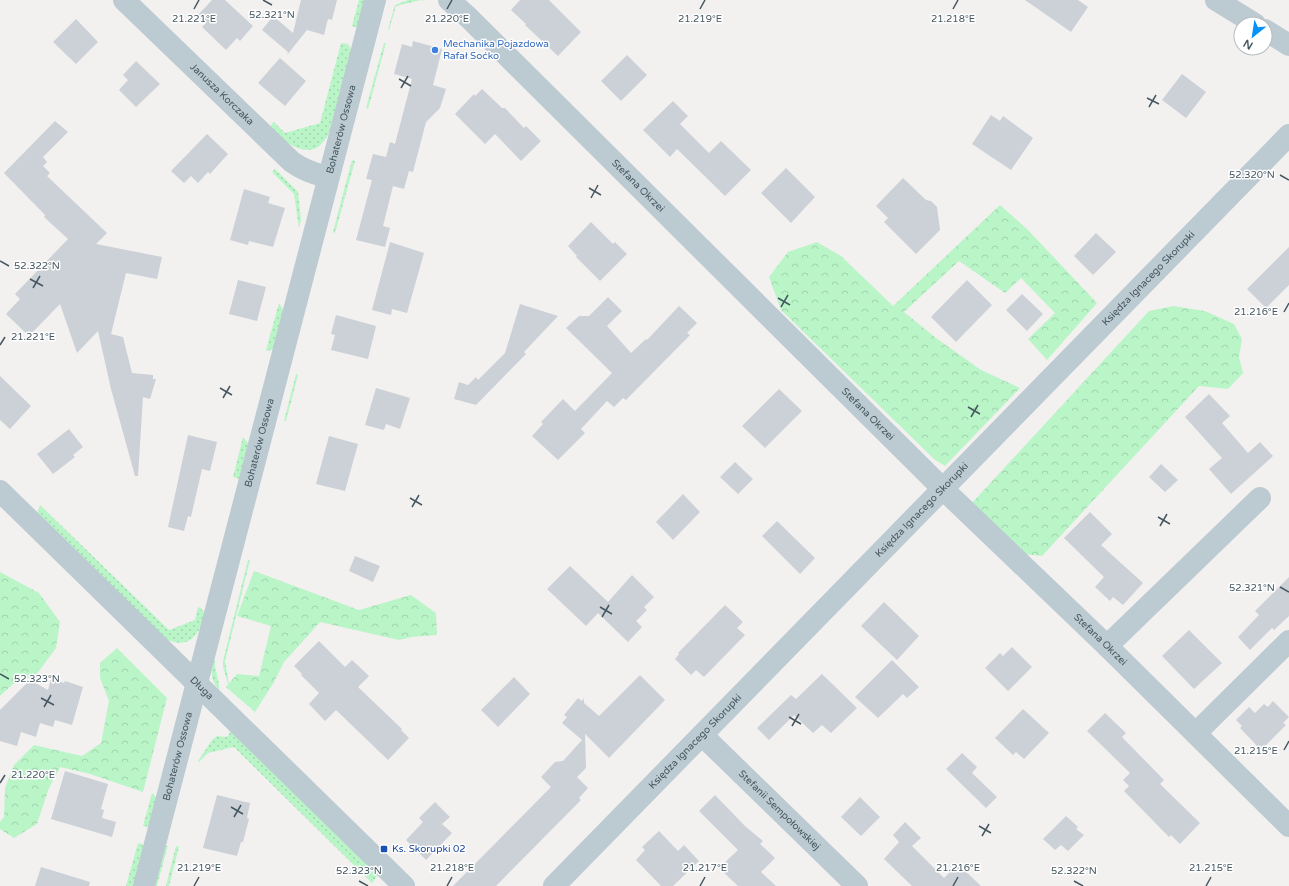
<svg xmlns="http://www.w3.org/2000/svg" width="1289" height="886" font-family="'Varela Round',sans-serif">
<style>
.grass{fill:url(#grass-dots)}
.forest{fill:url(#forest-crowns)}
.building{fill:#cbd1d6}
.lines{fill:none;stroke-linecap:round;stroke-linejoin:round}
.minor{stroke:#bccad1;stroke-width:22}
.ticks{fill:none;stroke:#455760;stroke-width:1.5}
.shop-dot{fill:#3f7fe0;stroke:#fff;stroke-width:1.5}
.transit-dot{fill:#1a4fb4;stroke:#fff;stroke-width:1.5}
.labels{text-anchor:middle;dominant-baseline:central;stroke-width:3;stroke-linejoin:round;paint-order:stroke}
.shop-label{font-size:10px;fill:#366cbe;stroke:#fff;text-anchor:start}
.street-label{font-size:10px;fill:#455760;stroke:#fff}
.transit-label{font-size:10px;fill:#164399;stroke:#fff;text-anchor:start}
.ticks-label{font-size:10px;text-anchor:middle;fill:#455760;stroke:#fff;stroke-width:3;stroke-linejoin:round;paint-order:stroke}
</style>
<defs>
<pattern id="grass-dots" width="8" height="8" patternUnits="userSpaceOnUse"><rect width="8" height="8" fill="#baf5c8"/><path d="M2 2h.1M6 6h.1" fill="none" stroke="#a1d4ae" stroke-width="1.8" stroke-linecap="round"/></pattern>
<pattern id="forest-crowns" width="20" height="18" patternUnits="userSpaceOnUse"><rect width="20" height="18" fill="#baf5c8"/><path d="M2 6a3 3 0 1 1 6 0M12 15a3 3 0 1 1 6 0" fill="none" stroke="#a1d4ae"/></pattern>
</defs>
<rect width="100%" height="100%" fill="#f3f0f0"/>
<path class="grass" d="M359,0h6l-7,28 -6,-2z
M408,0h16l-2,1 -1,-1 -25,6 -7,24 -1,-1 7,-24z
M341,43l7,1 4,7 -23,82c-15,31 -39,13 -58,-2v-6l3,-3 11,11 35,-10z
M384,43h2l-18,66 -2,-1z
M352,160l3,1 -20,72 -2,-1z
M275,169l23,23 3,28 -2,8 -5,-34 -22,-22z
M279,303l5,8 -9,37 -7,3 -2,-1z
M296,374l2,1 -12,46h-2z
M243,437l6,7 -9,35 -7,-2z
M40,505l129,125 26,-10 3,-13 3,1 4,6c-6,21 -15,36 -40,25l-128,-124z
M248,560h2l-25,101 5,29 -7,-23v-6z
M215,656c-2,12 5,23 4,34 -10,-11 -8,-21 -4,-34z
M230,729l148,146 -6,8 -138,-136 -26,6 -9,9 -1,-1 14,-21 5,-4 9,1 3,-2z
M152,793l5,5 -7,29 -7,-1z
M138,843l4,1 2,5 -9,37h-9z
M168,845l-11,41h-3l6,-24 3,-4 -1,-3 1,-7z
M176,846l3,1 -10,39h-3z"/>
<path class="forest" d="M1000,205l27,24 70,74 -50,57 -19,-21 27,-26 -34,-35 -16,15 -46,-32 -55,51 32,26 45,32 39,18 -75,78 -11,-7 -153,-149 -12,-33 19,-25 29,-10 24,14 52,50z
M1173,306l32,5 29,13 8,15 -3,18 4,16 -15,16 -29,-3 -157,170 -18,-2 -53,-50 178,-193z
M254,571l105,39 52,-15 25,18 1,22 -25,2 -13,3 -79,-18 -36,40 -10,20 -19,30 -29,-25 11,-13 22,2 12,-50 -34,-10z
M0,572l39,21 21,29 -4,26 -20,27 -23,9 -13,12z
M117,648l50,50 -24,94 -53,-18 -30,-7 -11,21 -12,36 -23,14 -14,-9v-7l4,-5 1,-29 9,-23 20,-20 48,11 19,-13 8,-42 -9,-23v-15z"/>
<path class="building" d="M212,0h13l28,26 -13,15 -3,-3 -11,12 -24,-23 4,-4 -8,-8z
M301,0h36l-5,20 -4,-1 -4,16 -17,-5 -20,25 1,-3 -26,-22 11,-14 20,17z
M520,0h29l32,32 -23,24 -33,-31 1,-1 -15,-14z
M1025,0h53l10,7 -17,25z
M76,19l22,23 -22,22 -23,-22z
M413,41l29,8 -9,36 13,4 -6,19 -14,14 -13,50 -4,-1 -5,18 -11,-3 -10,40 7,2 -5,19 -29,-7 16,-60 -6,-1 7,-25 13,3 4,-15 5,2 17,-65 -18,-5 8,-30 10,3z
M627,55l20,20 -26,26 -20,-20z
M280,58l26,23 -21,25 -27,-23z
M136,61l24,23 -24,23 -17,-17 9,-10 -5,-5z
M1182,74l24,18 -20,26 -24,-18z
M482,89l20,19h3l19,20 2,-2 15,15 -20,20 -26,-27 -10,10 -30,-30 19,-20 1,2z
M673,101l15,15 -8,8 29,29 12,-12 30,29 -26,26 -48,-47 -7,8 -27,-27z
M991,115l9,6 3,-5 30,22 -22,32 -39,-26z
M55,121l13,11 -25,25 4,5 -4,4 7,7 -3,3 60,57 -11,11 66,13 -5,22 -31,-6 -15,61 12,3 9,36 21,2v4h3l-6,20 -7,-2 -5,79h-3l-24,-87 -13,-58 -21,22 -17,-49 -31,32 -23,-22 14,-15 -5,-5 53,-55 -24,-22 1,-2 -41,-42z
M207,134l21,20 -18,20 -2,-2 -10,11 -7,-7 -7,7 -13,-12z
M786,168l29,29 -24,26 -30,-30z
M903,178l23,22 5,1 6,6 3,23 -24,24 -32,-32 4,-4 -12,-12z
M244,189l26,8 -2,6 17,5 -12,39 -24,-6 -1,4 -18,-5z
M591,222l22,22 2,-2 12,12 -27,27 -24,-24 1,-1 -9,-10z
M1096,233l20,19 -23,23 -19,-19z
M390,242l34,11 -17,60 -15,-4 -1,6 -19,-5z
M1289,247v38l-23,23 -19,-19z
M238,280l28,7 -9,34 -28,-7z
M967,280l25,25 -36,37 -25,-25z
M1022,294l21,20 -16,17 -21,-21z
M608,297l14,14 -15,15 24,27 15,-14 1,1 32,-34 18,17 -10,10 3,2 -64,65 -3,-2 -9,9 -7,-6 -26,28 4,4 -27,27 -26,-24 11,-12 -2,-2 22,-23 12,12 37,-38 -46,-45 13,-12h10z
M520,304l38,12 -34,36 2,2 -50,51 -22,-6 5,-17 9,3 8,-8 2,3 27,-27z
M336,315l40,11 -8,33 -37,-9 4,-15 -4,-1z
M0,376l31,30 -21,23 -10,-9z
M376,388l34,10 -10,31 -14,-5 -2,6 -19,-5z
M779,389l23,22 -37,37 -23,-22z
M1209,394l21,22 -8,7 26,30 12,-11 13,14 -42,38 -22,-25 13,-11 -37,-41z
M69,429l14,18 -10,8 2,2 -22,17 -16,-20z
M188,435l29,7 -7,29 -8,-2 -11,48 -3,-1 -4,15 -16,-4z
M329,436l29,8 -13,47 -29,-7z
M735,462l18,17 -15,15 -18,-17z
M1161,464l17,16 -13,12 -16,-15z
M683,494l17,18 -27,28 -17,-18z
M1090,512l22,22 -11,11 42,38 -20,22 -10,-8 -3,4 -15,-14 9,-10 -40,-39z
M777,521l38,37 -15,16 -38,-38z
M355,556l25,10 -7,16 -24,-11z
M570,566l38,36 24,-27 22,22 -10,10 3,3 -11,11 6,6 -14,15 -30,-29 -12,13 -39,-37z
M1289,577v39l-15,14 -2,-2 -22,22 -12,-13 21,-22 -4,-4z
M884,602l35,34 -22,24 -36,-34z
M725,605l18,17 -6,6 8,7 -41,42 -8,-7 -5,5 -16,-16 4,-5 -1,-1z
M1189,630l33,33 -28,26 -32,-33z
M319,641l26,26 7,-7 17,16 -11,11 44,42 -1,1 8,8 -21,22 -52,-50 -11,11 -16,-17 10,-11 -18,-18 1,-1 -8,-8z
M1012,647l20,20 -24,24 -23,-23 15,-15 3,3z
M892,660l27,27 -12,11 -4,-4 -25,24 -23,-21z
M822,674l35,34 -26,25 -9,-8 -9,8 -19,-18 -25,25 -12,-12 34,-33 5,4z
M640,675l25,25 -56,58 -24,-24 1,34 -9,9 11,11 -9,10 2,2 -85,86h-43l98,-99 -10,-10 14,-15 8,-1 19,-21 -20,-17 5,-6 -3,-2 14,-17 4,3 2,-3v5l15,13z
M514,677l16,17 -32,33 -17,-17z
M51,679l13,4 1,-2 18,6 -11,38 -17,-5 -2,7 -13,-4 -4,14 -15,-5 -4,14 -17,-5v-31l30,-30 18,10z
M1273,701l16,16 -6,6 3,2 -25,25 -21,-22 2,-2 -6,-6 13,-13 6,6 9,-9 4,3z
M1023,709l26,24 -25,26 -8,-7 -3,3 -18,-17z
M1105,713l21,20 -4,4 42,43 -4,4 40,39 -20,21 -9,-9 -2,2 -45,-46 5,-5 -6,-6 7,-7 -43,-42z
M962,753l15,14 -5,6 25,24 -11,11 -40,-39z
M65,771l43,13 -7,25 3,1 -2,8 14,4 -4,15 -61,-18z
M217,795l33,8 -3,15 2,1 -6,23h-2l-4,14 -34,-8z
M715,795l31,32 17,14 -3,3 15,14 -14,14 15,14h-38l-19,-18 19,-18 -39,-39z
M860,797l20,20 -19,19 -20,-19z
M435,802l15,15 -8,7 10,9 -26,27 -20,-20 17,-18 -4,-4z
M1066,816l12,11 -2,2 8,6 -16,16 -7,-6 -6,5 -12,-11z
M905,822l16,16 -9,8 32,32 14,-14 23,22h-69l-28,-27 15,-17 -6,-7z
M659,831l19,20 6,-6 15,16 -26,25h-12l-25,-26 9,-10 -3,-3z
M41,867l49,15 -1,4h-54z"/>
<g class="lines">
<g class="minor">
<path id="s1" d="M124,0l168,162c11,8 23,12 35,15"/>
<path id="s2" d="M449,0l19,17 475,472 164,157 182,180"/>
<path d="M1216,0l39,24"/>
<path d="M1265,30l24,15"/>
<path id="s3" d="M0,491l404,395"/>
<path d="M1107,646l153,-148"/>
<path d="M1196,733l93,-92"/>
<path id="s4" d="M702,735l155,151"/>
<path id="s5" d="M144,886l231,-886"/>
<path id="s6" d="M554,886l735,-751"/>
</g>
</g>
<path class="ticks" d="M263,0l9,5M194,9l5,-9M447,9l5,-9M700,9l5,-9M953,9l5,-9M399,79l12,7M401,88l7,-12M1147,98l12,6M1149,107l7,-12M1280,175l9,5M589,188l12,7M591,198l7,-13M0,261l9,5M30,279l13,7M33,288l7,-12M778,298l12,7M781,307l7,-12M1284,312l5,-9M0,345l5,-8M220,388l12,7M223,398l7,-12M968,407l12,7M971,417l7,-12M410,498l12,7M412,507l7,-12M1158,517l12,7M1160,526l7,-12M1280,587l9,5M600,607l12,7M602,617l7,-12M0,674l9,5M41,698l13,7M44,707l7,-12M789,717l12,7M792,726l7,-12M1284,750l5,-9M0,783l5,-8M231,807l12,7M234,817l7,-12M979,826l12,7M982,836l7,-12M359,881l9,5M1074,881l9,5M194,886l5,-9M447,886l5,-9M700,886l5,-9M953,886l5,-9M1206,886l5,-9"/>
<circle class="shop-dot" cx="435" cy="50" r="4"/>
<rect class="transit-dot" x="380" y="845" width="8" height="8" rx="2"/>
<g class="labels">
<g class="shop-label">
<text x="443" y="44">Mechanika Pojazdowa<tspan x="443" dy="12">Rafał Soćko</tspan></text>
</g>
<g class="street-label">
<text stroke="none"><textPath href="#s1" startOffset="136">Janusza Korczaka</textPath></text>
<text stroke="none"><textPath href="#s5" startOffset="782">Bohaterów Ossowa</textPath></text>
<text stroke="none"><textPath href="#s2" startOffset="265">Stefana Okrzei</textPath></text>
<text stroke="none"><textPath href="#s6" startOffset="850">Księdza Ignacego Skorupki</textPath></text>
<text stroke="none"><textPath href="#s2" startOffset="589">Stefana Okrzei</textPath></text>
<text stroke="none"><textPath href="#s5" startOffset="458">Bohaterów Ossowa</textPath></text>
<text stroke="none"><textPath href="#s6" startOffset="526">Księdza Ignacego Skorupki</textPath></text>
<text stroke="none"><textPath href="#s2" startOffset="913">Stefana Okrzei</textPath></text>
<text stroke="none"><textPath href="#s3" startOffset="282">Długa</textPath></text>
<text stroke="none"><textPath href="#s6" startOffset="202">Księdza Ignacego Skorupki</textPath></text>
<text stroke="none"><textPath href="#s5" startOffset="134">Bohaterów Ossowa</textPath></text>
<text stroke="none"><textPath href="#s4" startOffset="108">Stefanii Sempołowskiej</textPath></text>
</g>
<g class="transit-label">
<text x="392" y="849">Ks. Skorupki 02</text>
</g>
</g>
<g class="ticks-label">
<text x="272" y="18">52.321°N</text>
<text x="194" y="22">21.221°E</text>
<text x="447" y="22">21.220°E</text>
<text x="700" y="22">21.219°E</text>
<text x="953" y="22">21.218°E</text>
<text x="1252" y="178">52.320°N</text>
<text x="37" y="269">52.322°N</text>
<text x="1256" y="315">21.216°E</text>
<text x="33" y="340">21.221°E</text>
<text x="1252" y="591">52.321°N</text>
<text x="37" y="682">52.323°N</text>
<text x="1256" y="754">21.215°E</text>
<text x="33" y="778">21.220°E</text>
<text x="199" y="871">21.219°E</text>
<text x="452" y="871">21.218°E</text>
<text x="705" y="871">21.217°E</text>
<text x="958" y="871">21.216°E</text>
<text x="1211" y="871">21.215°E</text>
<text x="359" y="874">52.323°N</text>
<text x="1074" y="874">52.322°N</text>
</g>
<g transform="translate(1253 36) rotate(210)"><circle r="19" fill="#ffffff" stroke="#b5bcbf"/>
<path d="M0-3L7 15L0 10L-7 15Z" fill="#0392f9"/>
<text y="-6" font-size="11" font-weight="bold" text-anchor="middle" fill="#455760">N</text>
</g>
</svg>
